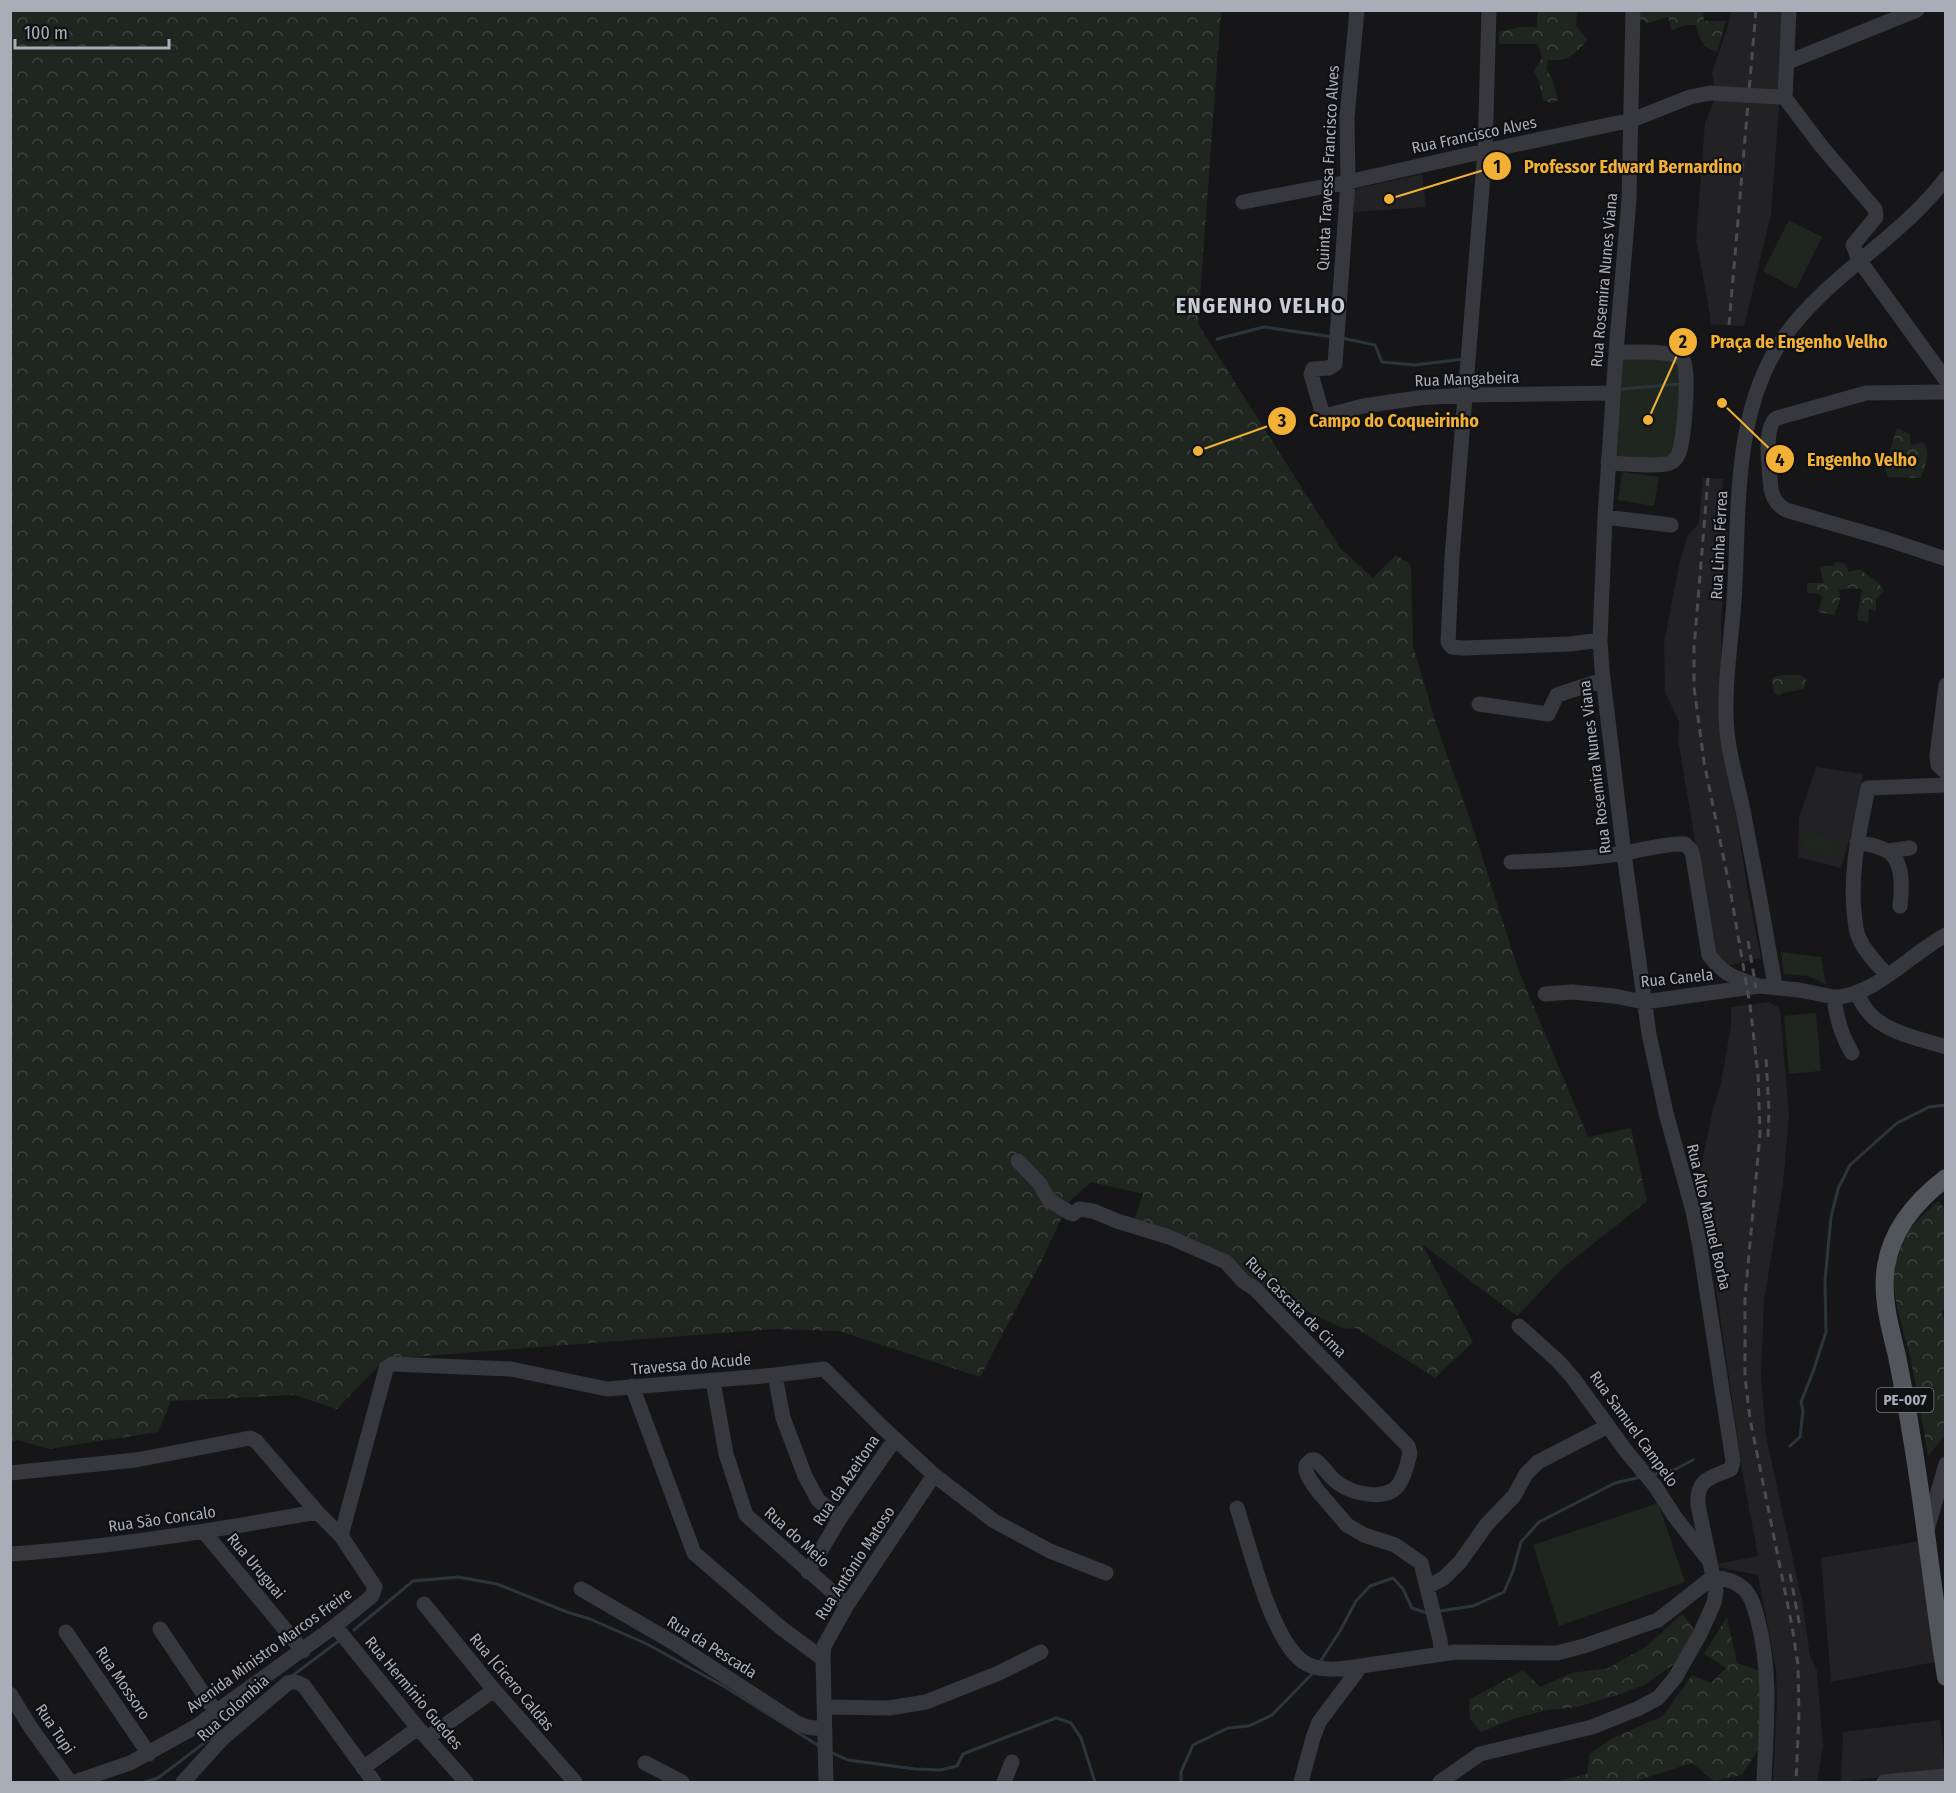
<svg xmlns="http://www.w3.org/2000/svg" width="1956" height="1793" font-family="'Fira Sans Condensed',sans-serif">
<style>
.built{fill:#222225}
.green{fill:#1e261f}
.forest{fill:url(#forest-crowns)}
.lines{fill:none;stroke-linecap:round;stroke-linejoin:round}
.stream{stroke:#2c353c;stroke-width:3}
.minor{stroke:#37383d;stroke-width:15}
.major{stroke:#53555c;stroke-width:18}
.rail{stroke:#4a4c52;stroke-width:3;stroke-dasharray:8 6;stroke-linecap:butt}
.minor-bridge{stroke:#37383d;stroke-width:15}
.labels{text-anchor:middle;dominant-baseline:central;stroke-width:4.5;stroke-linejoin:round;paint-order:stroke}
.shield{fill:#111113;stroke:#7b7e86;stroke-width:1.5}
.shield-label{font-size:15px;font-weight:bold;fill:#a8adb8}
.street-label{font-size:16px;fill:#a8adb8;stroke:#111113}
.district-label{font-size:22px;font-weight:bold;letter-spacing:1.5px;fill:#c9ccd4;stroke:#111113}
.leader{fill:none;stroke:#f2b134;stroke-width:2}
.callout-dot{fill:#f2b134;stroke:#111113;stroke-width:2}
.mark-label{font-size:18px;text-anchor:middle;font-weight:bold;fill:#111}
.callout-label{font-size:18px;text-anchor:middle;font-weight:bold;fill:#f2b134;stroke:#111113;stroke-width:4.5;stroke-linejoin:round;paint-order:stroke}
</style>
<defs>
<pattern id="forest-crowns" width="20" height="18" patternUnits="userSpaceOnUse" patternTransform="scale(1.5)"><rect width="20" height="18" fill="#1e261f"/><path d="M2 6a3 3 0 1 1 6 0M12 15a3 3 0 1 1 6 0" fill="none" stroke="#3c433d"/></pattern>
</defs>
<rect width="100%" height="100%" fill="#161618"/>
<path class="built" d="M1731,11h55l-15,204 -27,111 -34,-2v-10l-14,-74 9,-118 11,-25 -4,-24 16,-47z
M1422,174l4,33 -72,5 -3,-22z
M1703,478l20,1 -3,37 8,17 -7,90v94l26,170 14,71 -34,8 -10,-12 -5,-14 -34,-200 1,-18 -14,-30 -1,-49 15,-78 8,-28 12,-14z
M1816,767l47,7 -5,36 -17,58 -43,-11 1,-39z
M1769,1002l9,5 2,3 9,105 -6,69 -19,117 -3,75 5,60 36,165 8,55 7,15 6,75 -6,36h-44l4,-81 -1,-31 -18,-95 -41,-8v-3l41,-8 -15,-80 -28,-195 -18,-95 16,-77 8,-26 10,-57v-19z
M1930,1539l15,121 -114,22 -10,-124z
M1940,1720l5,49 -104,13 2,-50z"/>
<path class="green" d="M1789,220l33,17 -26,52 -33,-18z
M1622,355l59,6 -6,96 -3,2 -57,-3z
M1622,472l37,5 -5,29 -36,-6z
M1807,831l33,10 -7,19 -30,-11z
M1781,952l40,5 5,27 -18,-8 -24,-2z
M1816,1013l5,58 -32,3 -5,-58z
M1658,1503l27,79 -126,44 -26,-81z"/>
<path class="forest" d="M1703,10l1,11h22l-9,31c-14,-4 -18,-13 -21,-27h-11l-13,5 -4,-13 -20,6 -8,-4v-8z
M10,11h1211l-23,313 142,224 33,30 23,-23 15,10 2,81 23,78 35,98 47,147 70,168 43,-9 16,73 -83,66 -47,49 -95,-72 51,98 -38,36 -79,-50 -12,1 -35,-17 -174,-93 8,-25 -52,-12 -22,20 -28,60 -61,115 -141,-46 -64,-2 -390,30 -48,50 -42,-14 -124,6 -13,31 -109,17 -32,-9 -6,3z
M1539,11h38l-1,15 12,14c-14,14 -19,22 -40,20l-2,9 6,9 6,22 -7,3 -8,-3 -4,-18 -5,-11 8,-13 -4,-14h-39v-12l20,-5h18v-12z
M1897,428l13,6 1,11 12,-3c8,11 2,24 -2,36l-33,-1 -3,-9z
M1836,561l9,3 4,8 11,-3c10,9 18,11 24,22l-8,8v12l-7,-2 -1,13 -11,-2 5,-31 -11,-1 -12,2 1,11 -6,14 -16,-3 4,-14 -2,-4 -13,-1v-10h16l-3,-17h14z
M1782,675h19l5,5 -2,9 -21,4 -5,3 -5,-5 -1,-13z
M1938,1201l8,10v98l-5,2 5,17v106l-18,22c-6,-33 -11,-67 -18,-100 -7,-31 -21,-64 -15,-96 5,-25 25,-42 43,-59z
M1682,1614l14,18 -22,32 -30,21 -27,10 -40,12 -30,3 -34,9 -32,13 -11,-13 -1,-19 54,-30 17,17 32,-14 36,-5 39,-22z
M1727,1617l10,46 23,8 1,74 -19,30 -28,6 -22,-18 -59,19h-78l32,-8 3,-20 21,-15 52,-23 29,-41 19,8 15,-15 -22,-14z"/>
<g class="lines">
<path class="stream" d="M1342,338l33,7 7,17 33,3 49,-6
M1217,339l47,-12 69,10
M1622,389l58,-5
M1790,1446l10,-9 3,-26 -2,-9 12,-30 13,-40 -1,-51 6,-64 7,-28 12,-24 47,-42 32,-16 17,-2
M1651,1475l23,-5 19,-10
M1439,1611l34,-5 31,-14 9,-21 8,-29 18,-20 76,-39 26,-6
M354,1630l59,-49 45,-4 39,7 70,28 23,7 57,25 78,43 94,59
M1320,1662l20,-31 16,-30 14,-15 23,-8 10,11 9,19 15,5
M292,1676l48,-36
M830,1752l18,8 67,9 26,1 16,-4 6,-12 93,-36 15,5 10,15 14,44
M145,1782l13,-4 62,-47
M1181,1782v-10l12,-27 35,-17 21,-2 23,-11 41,-42"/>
<path class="minor" d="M1357,10l-10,107 1,65 -13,182 -6,4 -16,1 -2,5 11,38 7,3 34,-9 55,-8 47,-3 148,-2
M1489,10l-4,141 -33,406 -4,85 4,5 12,1 106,-4 30,-4
M1788,62l129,-52
M1785,98l37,49 53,62 1,8 -23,28 6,15 87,120
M1785,98l4,-88
M1243,202l105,-20 137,-31 147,-31 58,-23 20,-4
M1946,392l-80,1 -89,25c-15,9 -7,55 -6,71 2,10 6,16 15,21l100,29 60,20
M1608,463c13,0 55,5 64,-1 1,0 6,-6 6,-7 6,-10 12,-88 5,-95 -9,-11 -52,-7 -67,-8
M1605,517l66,8
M1946,685l-9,70 1,10 8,7
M1479,704l69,10 9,-19 46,-15
M1857,842c9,2 24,4 32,10 15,11 13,37 11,54
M1888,851l22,-3
M1511,862c38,-1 76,-3 113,-9 20,-3 41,-10 61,-9l6,6 2,7 16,98c15,20 24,22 47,30
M1887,975c-10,-11 -22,-23 -28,-37 -4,-8 -4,-18 -5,-27 -4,-42 6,-82 14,-123l78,-3
M1775,986c-9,-55 -19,-110 -30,-165 -5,-30 -15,-59 -18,-89 -4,-43 4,-88 7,-131 6,-89 -3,-188 50,-264 44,-62 116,-98 162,-159
M1857,993c3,7 7,14 12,20 17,20 52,26 77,34
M1545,994l27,-2 42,4 30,6 115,-16 40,4 35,7c40,0 77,-44 112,-62
M1834,997c2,20 7,38 18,56
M1018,1161l21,22 10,17 21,13 3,1 6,-5 14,2 24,10 52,16 57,25 17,19 12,8 153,157 2,7c-2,9 -5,23 -11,31 -12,18 -46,10 -61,-1 -9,-6 -14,-17 -23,-23h-4l-5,5v6l3,7 8,12 30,35 17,10 31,10 26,18 19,77 2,14
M1519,1326l39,35 15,17 53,73 29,35 20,31 32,41
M775,1375l8,43 22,58 13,24 22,18
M713,1381l13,73 20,61 101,90
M632,1386l62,167 86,74 43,32
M10,1473l126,-13 114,-22 6,3 61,71 24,24 34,51 -3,9 -37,30 -140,101 -65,36 -56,19
M1237,1508c13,39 33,128 65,153 16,12 41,8 59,5
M1927,1530l19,-66
M204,1532l99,119
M341,1536l44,-163 1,-5 6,-4 119,5 96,20 168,-14 49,-6 56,56 54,50 60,46 56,30 56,22
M10,1554c104,-7 205,-24 307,-42
M808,1572l32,-54 55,-79
M1427,1587l17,-9 16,-16 27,-38 27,-28 12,-22 12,-12 70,-36
M581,1589l93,54 123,80 10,4 17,2
M424,1604l70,86 81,92
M335,1626l83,102 48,54
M160,1629l55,82
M66,1632l83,122
M10,1694l21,34 39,54
M825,1707l64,1 37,-6 73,-29 42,-21
M427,1738l67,-48
M645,1763l37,19
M363,1768l55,-40
M183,1782l40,-44 65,-55c7,-2 10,-1 16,3l70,96
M826,1782l-3,-123 1,-13 23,-41 87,-130
M1004,1782l8,-20
M1301,1782l12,-44 6,-16 42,-56 95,-14 101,1 27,-7 74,-26 55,-43c10,1 22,4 30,11 9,8 12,22 15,33 14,53 8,107 6,161
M1440,1782l40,-28 112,-27 45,-18 21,-11 17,-20 25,-44 14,-31 2,-12 -18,-86c-2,-26 12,-27 33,-36l2,-8 -33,-214 -7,-36 -27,-98 -17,-79 -25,-180 -22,-184 -2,-30 5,-123 11,-165 13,-152 4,-190
M1884,1782l62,-6"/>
<path class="major" d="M1946,1178c-29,22 -54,51 -60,88 -5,31 4,61 11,90 5,26 10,51 14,77 14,81 22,163 35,244"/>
<path class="rail" d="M1729,325l27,-315
M1708,478l-14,170v39l10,75 26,127 20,116 8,69 2,60 -15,164v79l5,42 42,207 6,39 1,49 -3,68
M1748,941l8,47
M1766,1059l3,52 -1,26
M1790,1574l10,53"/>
<path class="minor-bridge" d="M1710,93l69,4"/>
</g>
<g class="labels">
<rect class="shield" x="1876.5" y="1388" width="57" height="24" rx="4.5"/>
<g class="shield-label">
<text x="1905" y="1400">PE-007</text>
</g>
<g class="street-label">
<text transform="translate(1474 135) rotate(-12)">Rua Francisco Alves</text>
<text transform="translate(1328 168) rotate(-87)">Quinta Travessa Francisco Alves</text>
<text transform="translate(1604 280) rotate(-85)">Rua Rosemira Nunes Viana</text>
<text transform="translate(1467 379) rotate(-2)">Rua Mangabeira</text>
<text transform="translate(1719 545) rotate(-87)">Rua Linha Férrea</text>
<text transform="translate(1595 767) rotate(-97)">Rua Rosemira Nunes Viana</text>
<text transform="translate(1677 978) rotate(-6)">Rua Canela</text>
<text transform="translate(1709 1217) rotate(77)">Rua Alto Manuel Borba</text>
<text transform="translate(1296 1307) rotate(45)">Rua Cascata de Cima</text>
<text transform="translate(691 1364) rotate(-5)">Travessa do Acude</text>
<text transform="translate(1634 1429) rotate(54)">Rua Samuel Campelo</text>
<text transform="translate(846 1480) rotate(-56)">Rua da Azeitona</text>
<text transform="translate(162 1519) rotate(-8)">Rua São Concalo</text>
<text transform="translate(797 1537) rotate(42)">Rua do Meio</text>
<text transform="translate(855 1563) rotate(-57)">Rua Antônio Matoso</text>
<text transform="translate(256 1566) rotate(50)">Rua Uruguai</text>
<text transform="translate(712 1647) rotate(32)">Rua da Pescada</text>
<text transform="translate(269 1650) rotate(-36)">Avenida Ministro Marcos Freire</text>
<text transform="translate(512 1682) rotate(50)">Rua |Cicero Caldas</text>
<text transform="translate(123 1683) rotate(56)">Rua Mossoro</text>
<text transform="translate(414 1693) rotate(50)">Rua Hermínio Guedes</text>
<text transform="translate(233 1708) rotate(-42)">Rua Colombia</text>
<text transform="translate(55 1729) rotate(56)">Rua Tupi</text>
</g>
<g class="district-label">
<text x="1261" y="305">ENGENHO VELHO</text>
</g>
</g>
<path class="leader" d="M1389 199L1497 166M1648 420L1683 342M1198 451L1282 421M1722 403L1780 459"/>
<g class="callout-dot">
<circle cx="1389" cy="199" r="6"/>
<circle cx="1648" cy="420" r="6"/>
<circle cx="1198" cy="451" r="6"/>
<circle cx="1722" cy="403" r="6"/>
<circle cx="1497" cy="166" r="15"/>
<circle cx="1683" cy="342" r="15"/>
<circle cx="1282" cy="421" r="15"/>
<circle cx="1780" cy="459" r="15"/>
</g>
<g class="mark-label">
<text x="1497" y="173">1</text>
<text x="1683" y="348">2</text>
<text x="1282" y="427">3</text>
<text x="1780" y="466">4</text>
</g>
<g class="callout-label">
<text x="1633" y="173">Professor Edward Bernardino</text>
<text x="1799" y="348">Praça de Engenho Velho</text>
<text x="1394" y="427">Campo do Coqueirinho</text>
<text x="1862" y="466">Engenho Velho</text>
</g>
<rect width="1956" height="1793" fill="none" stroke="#a8adb8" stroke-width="24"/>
<path d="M15 39v9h154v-9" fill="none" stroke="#a8adb8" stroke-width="3"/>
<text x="24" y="39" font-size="18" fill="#a8adb8" stroke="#111113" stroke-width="4.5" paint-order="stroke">100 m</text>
</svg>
